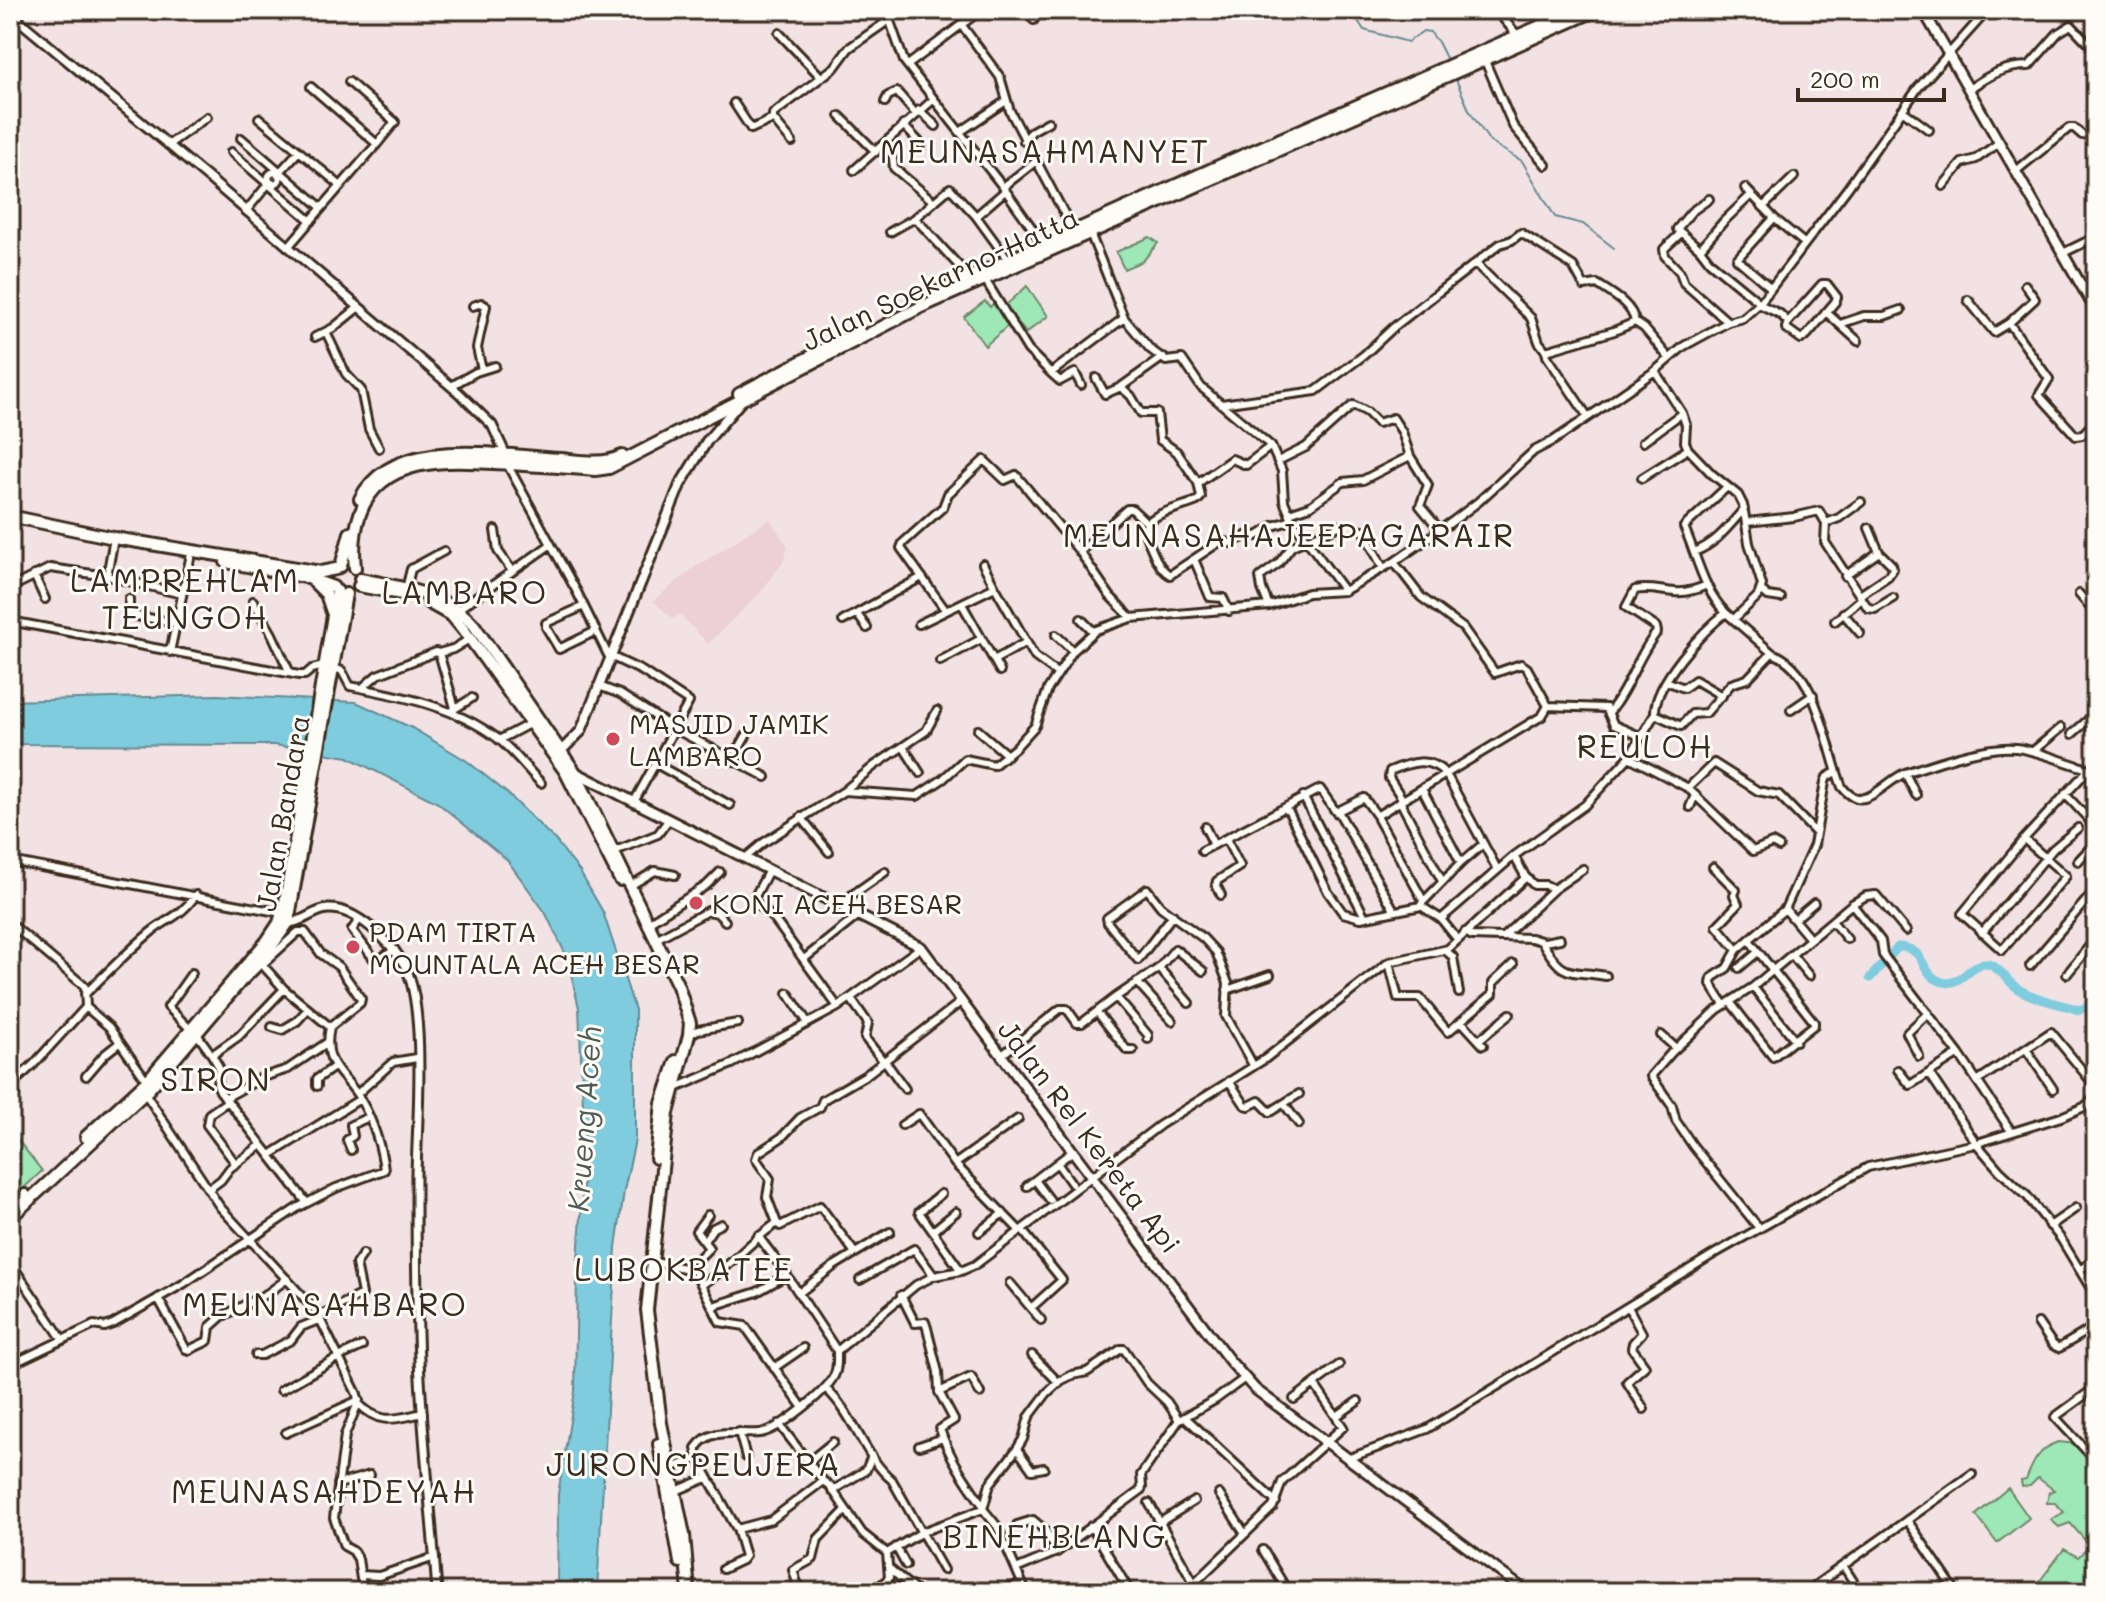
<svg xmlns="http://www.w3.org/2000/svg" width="2106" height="1602" font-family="Mali,sans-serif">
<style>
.built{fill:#ecd0d6}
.green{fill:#9ee7b6;stroke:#6c886a;stroke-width:2}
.water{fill:#80ccdf;stroke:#648b92;stroke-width:2}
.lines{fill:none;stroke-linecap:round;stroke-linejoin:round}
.stream{stroke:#648b92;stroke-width:2}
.river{stroke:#80ccdf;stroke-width:9}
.minor-casing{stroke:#3b2a1e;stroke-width:12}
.tertiary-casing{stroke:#3b2a1e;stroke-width:13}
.secondary-casing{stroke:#3b2a1e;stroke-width:14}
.trunk-casing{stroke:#3b2a1e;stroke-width:16}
.minor{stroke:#fdfcf7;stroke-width:6}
.tertiary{stroke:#fdfcf7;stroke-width:7}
.secondary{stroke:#fdfcf7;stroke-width:8}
.trunk{stroke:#fdfcf7;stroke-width:10}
.poi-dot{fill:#d1495b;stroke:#fdfcf7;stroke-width:3}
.labels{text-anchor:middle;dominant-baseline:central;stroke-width:6;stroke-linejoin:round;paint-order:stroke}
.street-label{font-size:28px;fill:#3b2a1e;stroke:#fdfcf7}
.poi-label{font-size:28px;fill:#3b2a1e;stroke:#fdfcf7;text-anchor:start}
.water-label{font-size:30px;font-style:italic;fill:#505b58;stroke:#fdfcf7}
.quarter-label{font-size:32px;letter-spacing:2px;fill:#3b2a1e;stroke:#fdfcf7}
</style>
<rect width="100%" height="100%" fill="#f3e2e4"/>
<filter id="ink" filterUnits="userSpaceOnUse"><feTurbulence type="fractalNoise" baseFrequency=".0125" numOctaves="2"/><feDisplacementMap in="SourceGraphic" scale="16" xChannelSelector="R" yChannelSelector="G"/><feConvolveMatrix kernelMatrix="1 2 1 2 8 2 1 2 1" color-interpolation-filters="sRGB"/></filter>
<g filter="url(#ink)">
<path class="built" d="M770,519l18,28 -5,16 -23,30 -52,51 -28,-30 -7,5 -20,-18 42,-34z"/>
<path class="green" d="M1150,237l8,6 -15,18 -19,8 -8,-17z
M1027,286l21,30 -22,17 -21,-27z
M997,300l14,23 -26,23 -21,-29 21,-16 5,6z
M10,1130l32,41 -32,30z
M2058,1442l20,2 11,7 7,1v140h-45l-12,-10 25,-33 14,8 12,-11 -20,-23 -11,4 -8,-7 13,-8 -9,-9h-8l2,-11 5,-2 -16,-12 -8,8 -8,1 -1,-6 5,-1c6,-16 13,-32 32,-38z
M2008,1488l21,30 -32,25 -21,-28z"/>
<path class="water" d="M217,695l139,7 56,26 55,33 41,33 48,47 24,31 23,40 32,98v130l-11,51 -8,56 -19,345h-40l1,-98 17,-103 2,-116 8,-119 -6,-148 -12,-51 -22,-45 -38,-52 -69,-57 -90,-46 -74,-12 -264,-1v-43z"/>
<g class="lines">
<path class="stream" d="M1351,10l13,20 44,12 15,-11 7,1 8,10 10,20
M1454,75l16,37 20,30 32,19 33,56 28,7 31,24"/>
<path class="river" d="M1870,978l28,-31c30,0 21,29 45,35 19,5 26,-20 44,-18 13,2 22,20 33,26 17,10 41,14 59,20l8,-3 9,-15"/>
<defs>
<path id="minor" d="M886,10l18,51 99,126 41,58
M1023,10l11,10
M1496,10l22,26
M961,24l39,53 10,34 64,121
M779,33l42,44
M1485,61l28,65 33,39
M908,65l73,-55
M349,82l46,40 -18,22
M1969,89c22,-15 36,-23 60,-23l29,-33 13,-8 25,26
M885,102l3,-6 9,-4 18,21
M734,103l17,26 22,-10
M919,110l17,16
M1902,110l27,20
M840,116l36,36
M259,118l82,68
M903,125l18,19
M960,132l46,-31
M241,138l81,70
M1024,141l8,-10 16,-9
M792,142l-19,-23v-5l62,-47 14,-19 40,-28
M887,142l5,8 2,18 39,33
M168,145l39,-28
M231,152l80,69
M854,170l80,-71
M2016,171l53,-43h5l8,7
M280,172l19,-21
M268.5 178a5.5 5.5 0 1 1 11 0a5.5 5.5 0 1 1-11 0Z
M1943,186l19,-23 14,-4 24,-17
M1003,187l32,-25
M1745,188l29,30 30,25
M1005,191l-29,25 32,44
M1709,199l-18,13 -14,17 23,20 10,13 50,41
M1763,207l31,-30
M246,211l23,-28
M915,218l54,59
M890,232l25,-14 35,-30 26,28
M1090,233l34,85 26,31 16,12 16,-2 19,28 70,59 11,25 2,30 8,19 52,71
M1681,233l-17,16 1,7 15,16 4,11 44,39
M288,247l89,-103 -66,-57
M1700,249l24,-28 27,-26
M2063,253l33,-16
M1476,264l55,54 8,24 7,9
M984,278l44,72 23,23 73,-55
M2025,285l10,14 -26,24 40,56 -10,16 37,41 6,-1 14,-15
M1771,288l-34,-29 37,-41
M1968,300l26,32 15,-9
M1759,304l21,10 8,8 -2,6 15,11 6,-4 28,-33 2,-5 -10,-13h-5l-34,38
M473,306l8,-3 5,3 -9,42 5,22
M1826,312l32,29
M1840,324l24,-8h20l17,-6
M326,332l20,42 15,16 8,39 10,19
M315,337l18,-9 26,-21
M1655,371l27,42 4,12 -1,17 3,7 24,25 26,21 5,10 6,38 13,42 -4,11 -23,22
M1051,373l9,8 15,-8 6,12
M1096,378l9,16 16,-7 10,9 10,17h16l3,27 17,12 21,31
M451,386l25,-14 19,-6
M1121,387l42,-30
M1221,404l95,-13 48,-36 30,-28 106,-83 12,-4 9,-7 52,33 11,20 13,-2c15,10 35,20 38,38l9,6 25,30
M1588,417l-41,-61 -1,-5 68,-20 21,-9
M1643,442l39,-29
M1271,446l-25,19 -14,-6 -34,24 3,14 -4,4c-13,6 -44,11 -51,25 -3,7 4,18 6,24 4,10 9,20 18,25l51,-34 9,2 18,-8 9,1 16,-10 19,-6
M1278,461l28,-14 47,-42 14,7 11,11 15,-5 9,14 8,24
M507,464l70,128 31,63 34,16 47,31 -55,100
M1642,478l46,-29
M1289,513l21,-7 33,-24 20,-2 47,-24 18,29 -8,21 20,24
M1747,522l47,-5 25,-6 7,12 -1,19 43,66 7,1 18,-11
M1826,523l13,-5 22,-16
M495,530l3,21 14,20
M1363,530l20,38
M1694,552c22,-8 35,-26 50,-43
M1194,559l16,38 13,1 6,13
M1394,562l27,35 42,31 32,45 26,-9 6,4 21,38 58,2 8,17 28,12
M983,564l12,23
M34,575l11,24
M107,576l75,18
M1845,576l34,-24
M10,588l40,-20 57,8 7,-38
M406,589l5,-20 33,-18
M1761,590l7,6 13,2
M2079,594l17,20
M1860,595l28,-19 5,-7 -1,-4 -13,-13 -10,-24
M129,599v12l2,4 45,8
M253,601l19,33 18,39
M962,604l38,67
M584,606l-38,17v4l13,22 37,-18
M1269,606l-7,-17 -2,-12 18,-13 14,-18 47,-20
M457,610l93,-65
M946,611l-45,-63 2,-5 40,-36 5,-13 36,-34 21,20 11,-5 64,77
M1726,613c-23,-23 -29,-57 -42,-86l43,-40
M1843,613l17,20
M857,614l10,14
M1131,618l-21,-22 -30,-44 47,-43h5l16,15
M1081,619l13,13
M10,621l289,54h6l7,-6 12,-3
M843,621l79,-44
M1835,621l26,-22
M919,624l76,-37 40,70 23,17
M1056,635l17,16
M170,652l21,-98
M439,653l14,-4 18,-11
M994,660l31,-17
M940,661l41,-22
M332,667l10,4 8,15c51,10 104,20 147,52 16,12 30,31 44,45
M1666,681l18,7 11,-8 27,16
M599,686l21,8 55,35 91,48
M362,688l15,-13 59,-23 3,1 16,55
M453,710l19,-12
M1791,710l22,-15
M1610,711c20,-24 27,-55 47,-79l-1,-5 -30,-20 9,-17c14,-3 26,1 40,2 11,1 21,-2 32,-7
M1655,714c-2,-29 48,-84 71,-101l46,40
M978,730l29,25
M2072,734l24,-21
M499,740l32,-17
M904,748l16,25
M2033,751l28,-23
M1629,757l59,31 7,7 -5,12
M732,761l14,-25
M656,764l74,41
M1905,773l11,22
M1688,788l26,-25 44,28 21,4 37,38
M844,791l30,-25 52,-35 11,-20
M2065,794l31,33
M1695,795l58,56 19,-8 7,4
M1303,796l62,121
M1403,800l-14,-22 1,-7c21,-9 39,-15 56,3l51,95
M1400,801l42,80
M1284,808l36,-19 16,23 28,-14 13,18
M1339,813l55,97
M801,817l28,35
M1205,827l9,18
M2024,839l42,37 -64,74 -40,-36 62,-75 65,-70
M615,851l43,-17 11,-15
M1202,851l82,-43 5,4 39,80 15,21 18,5 60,-12 20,13 16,20
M745,858l18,-15 81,-52 73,5 26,-17 22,-20 29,6 21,-17 20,-22 13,-37 25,-38 23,-21 35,-12 138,-12 39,-13 36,-2 50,-29 59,-41 25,-19 56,-51 19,-10 50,-34 52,-36 29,-25 44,-24 15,-4 16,-14 88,-115 71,-101 70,-78
M10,861l272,52
M2078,861l18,-19
M1461,863l22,-19
M1713,867l23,23 -2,5 4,9 -21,22 20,24
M769,870l-16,30 21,19 64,88
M1525,876l9,9h12l8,4 29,-20
M630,886l25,-15 20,4
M1221,895l-5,-10 1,-4 23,-15 -14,-27
M1423,900l-45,-81v-4l164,-99 6,-10
M1422,903l39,-40 -39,-74
M1852,904l14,-8 10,-1 30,36
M842,906l10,-11 33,-23
M1785,909l25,30
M1173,915l-35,45 -30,-37 -1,-5 40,-29 14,18 42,31 13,14 12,31 -2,33 27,49
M1441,919l73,-63
M1795,919l19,-16
M359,920l-7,10 22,29 7,-1 14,-8
M1832,921l15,18
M10,923l72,61 3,3 1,20
M648,923l59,-38 13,-13
M1465,932l7,4 59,2 13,4 16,-3
M1982,933l71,-84 25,-21
M1504,936l50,-47
M656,939l52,-28 9,2 8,8
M1542,942c23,39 27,27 64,34
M1445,950l8,7 6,36
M1792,955l17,21
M804,959l55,-44
M260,962l24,27 -45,47 -27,19 7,12 -2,17 3,7 87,112
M1389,962l9,36h22l28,34 45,-38v-11l20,-19
M263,964l35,-32h7l16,22 18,13 22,32 -1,4 -30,24
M2030,966l66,-77
M1159,968l30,35
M1739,968l19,-16
M2067,974l29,-36
M1137,982l35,39
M1753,987l43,54
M1227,990l43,-15
M788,993l20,30
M85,994c22,-21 43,-43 66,-62 19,-15 29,-15 45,-37
M1116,997l32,38v4
M851,999l17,24 -3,15 19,24
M1731,1003l42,54 41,-32v-3l-65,-82
M1724,1005l-13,-21 1,-6 15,-10 10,-18 48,-41 29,-64 11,-63 2,-5 9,-5
M86,1007l23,20 38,54
M1097,1012l30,38h6
M1462,1022l21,23
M272,1027l10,3 15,-9 10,-11
M191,1030l-23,-23 24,-34
M197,1034l15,21
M689,1035l9,-5 40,-7
M1661,1035l15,13
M1479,1040l31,-26
M2026,1049l27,40
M1002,1055l58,-46h7l10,14h5l34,-26 43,-29 16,-19 28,22
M1919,1056l-12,-23 21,-20
M885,1061l20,28
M1898,1070l12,15 49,-31
M1929,1073l47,70 24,28 27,25 34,43 35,58
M86,1076l18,-21 15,-12
M1229,1081l16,24 4,1 10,-5 11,11 29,-18
M1977,1081l74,-49 45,55
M10,1086l24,-22 52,-57
M317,1086v-7l17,-12
M676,1088l56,-24 106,-57 83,-60
M145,1093l75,114 96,104 41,83 1,9 -13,32 -11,83 10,28 9,5 5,8 5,33
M357,1094l36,-32 24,-4
M225,1098l38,-21 25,-8 40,-27
M228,1101l-19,13 -2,11 29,39
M1284,1104l15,20
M902,1125l17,-11 36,50 65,67
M2096,1126l-2,4 2,6
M351,1150l-4,-10 6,-4 -2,-11 18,-8
M270,1155l90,-56
M1057,1163l15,21
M955,1164l63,-45
M1035,1180l15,20
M1027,1186l46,-35
M209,1189l12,-9 9,-12 30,-22
M941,1194l-22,18 42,59
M777,1223l3,3 40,-20 35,47
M2050,1226l26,-18
M1759,1228l-66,-82 -17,-25 -4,-15 -21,-30 21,-24 45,-42 36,-23 99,-83 29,37 2,14 76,99 52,77
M934,1230l22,-18
M979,1232l24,-19
M758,1236l22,29 57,86
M704,1241l9,-13 8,-4
M10,1262l53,78
M654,1262l40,8 26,52 25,4 58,82
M2081,1269l15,-10
M694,1270l6,-13 9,-9 -13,-17 12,-16
M860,1280l54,-31 20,27
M1010,1283l21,25 31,-28 -40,-50
M703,1284c27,-17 47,-43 74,-61l-10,-26 3,-18 -14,-20 2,-6 24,-16 18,-19 20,-11 3,-7 43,-25 96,-74
M799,1293l35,-27 56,-34
M901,1295l14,28 10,-1 2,6 11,44 1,20 15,28 -14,9c9,28 25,51 42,75
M158,1298l28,51 3,1 19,-9 2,-14 11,-10 47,-24 19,-14
M713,1306l44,-14 30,-17
M1628,1307l14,26 -9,10 -1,5 13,18 -18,16 17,27
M1031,1308l10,12
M319,1316l43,-22 -6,-30 7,-10
M2038,1323l15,22 6,3 37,-22
M256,1355h6l29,-15 10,-13 20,-8
M1032,1355l27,28
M10,1365l84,-40 11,2 8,-3 70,-40 114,-76 39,-20 48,-18c-2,-20 -11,-49 -21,-66 -16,-31 -42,-36 -33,-77l-46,-38
M774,1368l29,-20
M2096,1387l-41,30 41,44
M825,1388c29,25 38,68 67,92l51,90
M281,1390l58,-33 23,-11
M939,1392l32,-15 9,16
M1294,1399l45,-34
M358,1403c22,23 37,16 65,10
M1337,1416l21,-15
M1185,1417l91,85
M779,1424l44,57
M739,1432l7,25
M286,1433l73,-33
M919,1446l24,-8
M1017,1449l15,21 12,-2
M698,1459l39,70 8,27 -3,4 -19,9
M1347,1459l80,-30 287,-175 154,-87 103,-22 90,-28 23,-10 12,-10
M807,1463l26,-21
M670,1468l28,-9 -2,-11c15,-22 42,-13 64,-15 18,-2 65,-40 74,-57 4,-7 3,-16 3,-25l79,-66 18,-9 27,-5 14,-6 185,-140 105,-66 124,-97 59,-13 76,-70v-5l-10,-18 71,-51 44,-48 26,-43 26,12 11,-12 14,-1 25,-29 16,-5 25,-26c46,16 54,94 70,134 22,28 39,-3 63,-14 31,-10 79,-28 111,-25 25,3 49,15 73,21l7,-5
M338,1484l32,-9
M676,1491l31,-13
M832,1491l34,-21 6,-14
M1219,1494l26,40
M1149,1503l45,80
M983,1509l7,-25 27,-35 6,-10 6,-22 18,-24 13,-12 12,-6 15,-3 34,-23h3l23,34 20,19 12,18
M1907,1520l49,72
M1159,1523l35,-22
M1017,1525l16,-5 13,11 11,21
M1091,1526l39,66
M737,1529l34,-9 52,-39 7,5 32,47 25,20
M896,1547l10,18
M1263,1550l25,42
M1844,1567l16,25
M890,1569l27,23
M1016,1569l41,-17 83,-61 2,-3 -1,-13 38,-55 36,-20 30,-22
M361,1575l18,1 56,-19
M806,1592l-9,-9 -4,-13 20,-11 5,-20 28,-29
M873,1592l16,-14 -2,-25 35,-21 61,-23 14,17 29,66
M999,1592l23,-9
M1185,1592l88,-85 9,-25 61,-55 -29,-43
M1806,1592l166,-118"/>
<path id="tertiary" d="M10,13l196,163 253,217 33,32 14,30
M288,923c15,0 25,-13 40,-14 28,-2 62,33 76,55 23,40 13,160 12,210 0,53 0,105 2,158 2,87 13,173 19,260"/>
<path id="secondary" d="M1923,10l173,301
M561,751l20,-20 99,-246 27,-44 34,-40
M575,772l346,175 226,304 82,109 26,29 272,203"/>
<path id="trunk" d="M938,292l294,-132 345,-150
M739,394l120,-63
M360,499c33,-66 141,-43 201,-40 21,2 42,6 61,-3
M10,516l104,22 207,34 15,-3
M226,562l79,15 28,10
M341,566l9,-33
M355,568c-2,-18 -1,-36 5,-54 22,-62 97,-53 149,-50 29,2 57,3 86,6l14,-2 310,-160 678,-298
M360,579c41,8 85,14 114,46l101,147 103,214 12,37 -1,12 -21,78 -21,197 14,113 23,112 5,57
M314,582l12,12 6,18
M359,586l48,9
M429,603l23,13 14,17 99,138 55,109
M86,1137l61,-56 120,-140 12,-18 6,-21 52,-311
M656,1158l6,-55 14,-42
M10,1208l15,-13
M10,1218l139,-129 91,-107 20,-20 28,-39 58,-329
M659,1444l21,118"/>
</defs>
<use href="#minor" class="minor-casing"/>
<use href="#tertiary" class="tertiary-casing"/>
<use href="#secondary" class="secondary-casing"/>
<use href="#trunk" class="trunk-casing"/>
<use href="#minor" class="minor"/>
<use href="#tertiary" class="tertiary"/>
<use href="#secondary" class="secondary"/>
<use href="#trunk" class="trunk"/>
</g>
</g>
<g class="poi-dot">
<circle cx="613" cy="739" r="8"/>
<circle cx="696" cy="903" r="8"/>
<circle cx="353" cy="947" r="8"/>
</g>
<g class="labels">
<g class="street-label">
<text transform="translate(940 278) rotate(-25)">Jalan Soekarno-Hatta</text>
<text transform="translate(282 813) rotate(-80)">Jalan Bandara</text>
<text transform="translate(1090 1136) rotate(53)">Jalan Rel Kereta Api</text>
</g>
<g class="poi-label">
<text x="629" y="723">MASJID JAMIK<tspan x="629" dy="32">LAMBARO</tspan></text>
<text x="712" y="903">KONI ACEH BESAR</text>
<text x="369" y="931">PDAM TIRTA<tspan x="369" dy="32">MOUNTALA ACEH BESAR</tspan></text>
</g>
<g class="water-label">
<text transform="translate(583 1119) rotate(-86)">Krueng Aceh</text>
</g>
<g class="quarter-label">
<text x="1045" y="150">MEUNASAHMANYET</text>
<text x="1289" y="534">MEUNASAHAJEEPAGARAIR</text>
<text x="185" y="579">LAMPREHLAM<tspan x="185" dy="37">TEUNGOH</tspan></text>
<text x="465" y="591">LAMBARO</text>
<text x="1645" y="745">REULOH</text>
<text x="216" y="1078">SIRON</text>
<text x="684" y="1268">LUBOKBATEE</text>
<text x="325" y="1303">MEUNASAHBARO</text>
<text x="694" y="1463">JURONGPEUJERA</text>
<text x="324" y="1490">MEUNASAHDEYAH</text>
<text x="1055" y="1535">BINEHBLANG</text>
</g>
</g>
<rect width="2106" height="1602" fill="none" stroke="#fdfcf7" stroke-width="40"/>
<rect x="20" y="20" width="2066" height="1562" fill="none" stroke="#3b2a1e" stroke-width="3" filter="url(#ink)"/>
<path d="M1798 88v12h146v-12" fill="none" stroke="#3b2a1e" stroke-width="4"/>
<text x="1810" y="88" font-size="24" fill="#3b2a1e" stroke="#fdfcf7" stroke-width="6" paint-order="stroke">200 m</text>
</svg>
